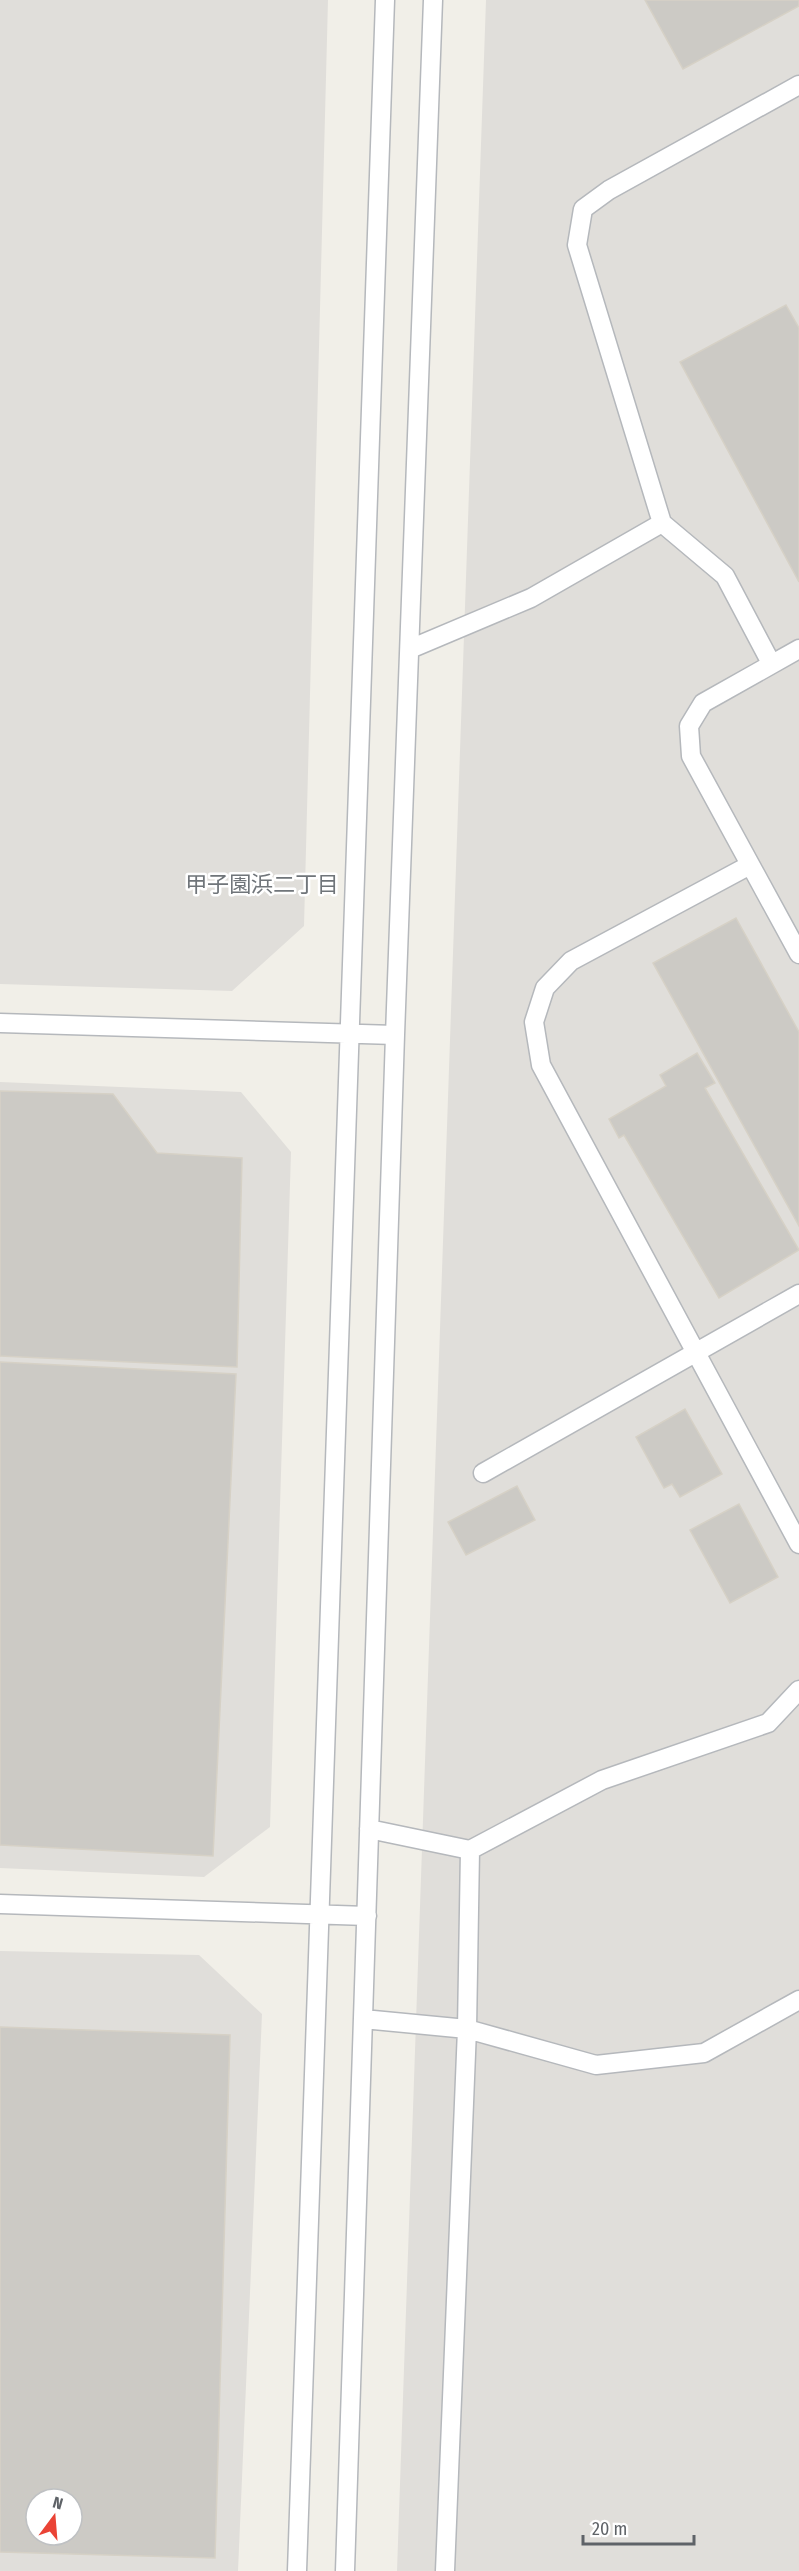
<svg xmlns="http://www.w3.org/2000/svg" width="799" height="2571" font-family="'Fira Sans Condensed','Noto Sans JP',sans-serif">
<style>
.industrial{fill:#e0deda;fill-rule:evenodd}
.building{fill:#cccac5;stroke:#d6d1c6;stroke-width:1.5;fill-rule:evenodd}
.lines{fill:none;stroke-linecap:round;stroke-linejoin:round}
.lane-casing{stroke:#b5b8bc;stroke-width:21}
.lane{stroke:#fff;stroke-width:18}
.labels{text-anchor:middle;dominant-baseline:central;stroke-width:5;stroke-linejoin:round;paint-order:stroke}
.neighbourhood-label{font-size:22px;fill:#70757a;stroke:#fff}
</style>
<rect width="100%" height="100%" fill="#f1efe8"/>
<path class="industrial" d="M0,0h328l-24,926 -72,65 -232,-7z
M486,0h313v2571h-402z
M0,1082l241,10 50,60 -21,675 -66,50 -204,-9z
M0,1951l199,4 63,59 -24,557h-238zM36,2499h36v36h-36z"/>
<path class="building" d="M645,0h154v6l-116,63z
M786,305l13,23v254l-119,-220z
M736,918l63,114v194l-146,-263z
M697,1053l18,30 -10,5 94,162 -80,48 -95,-163 -5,3 -10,-19 57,-33 -6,-11z
M0,1091l113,3 44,59 85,5 -5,209 -237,-11z
M0,1362l236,12 -23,482 -213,-11z
M685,1409l37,65 -42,23 -8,-13 -8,4 -28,-51z
M517,1486l18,34 -69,35 -18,-33z
M739,1504l39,73 -48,26 -40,-73z
M0,2027l230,8 -15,523 -215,-6zM36,2499h36v36h-36z"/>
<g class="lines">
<defs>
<path id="lane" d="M410,649l121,-51 131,-75
M799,649l-96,54 -14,23 2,30 108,198
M771,663l-46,-87 -63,-53 -85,-278 6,-36 26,-19 190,-105
M750,865l-179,96 -26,27 -11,34 7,43 258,479
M0,1023l395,12
M483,1473l316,-179
M369,1829l101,21 132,-70 166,-57 31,-33
M0,1904l367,12
M363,2019l104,10 129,36 108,-12 95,-53
M297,2571l88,-2571
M345,2571l50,-1536 38,-1035
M445,2571l22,-542 3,-179"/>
</defs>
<use href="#lane" class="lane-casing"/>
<use href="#lane" class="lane"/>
</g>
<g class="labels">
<g class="neighbourhood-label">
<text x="262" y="884">甲子園浜二丁目</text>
</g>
</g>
<g transform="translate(54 2517) rotate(16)"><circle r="28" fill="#ffffff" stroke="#bfc1c3" stroke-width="1.5"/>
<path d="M0-4.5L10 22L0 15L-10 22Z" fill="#ea4335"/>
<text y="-9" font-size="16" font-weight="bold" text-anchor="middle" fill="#5f6368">N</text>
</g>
<path d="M583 2535v9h111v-9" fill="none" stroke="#5f6368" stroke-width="3"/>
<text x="592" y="2535" font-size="18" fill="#5f6368" stroke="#ffffff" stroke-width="4.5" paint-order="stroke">20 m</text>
</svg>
